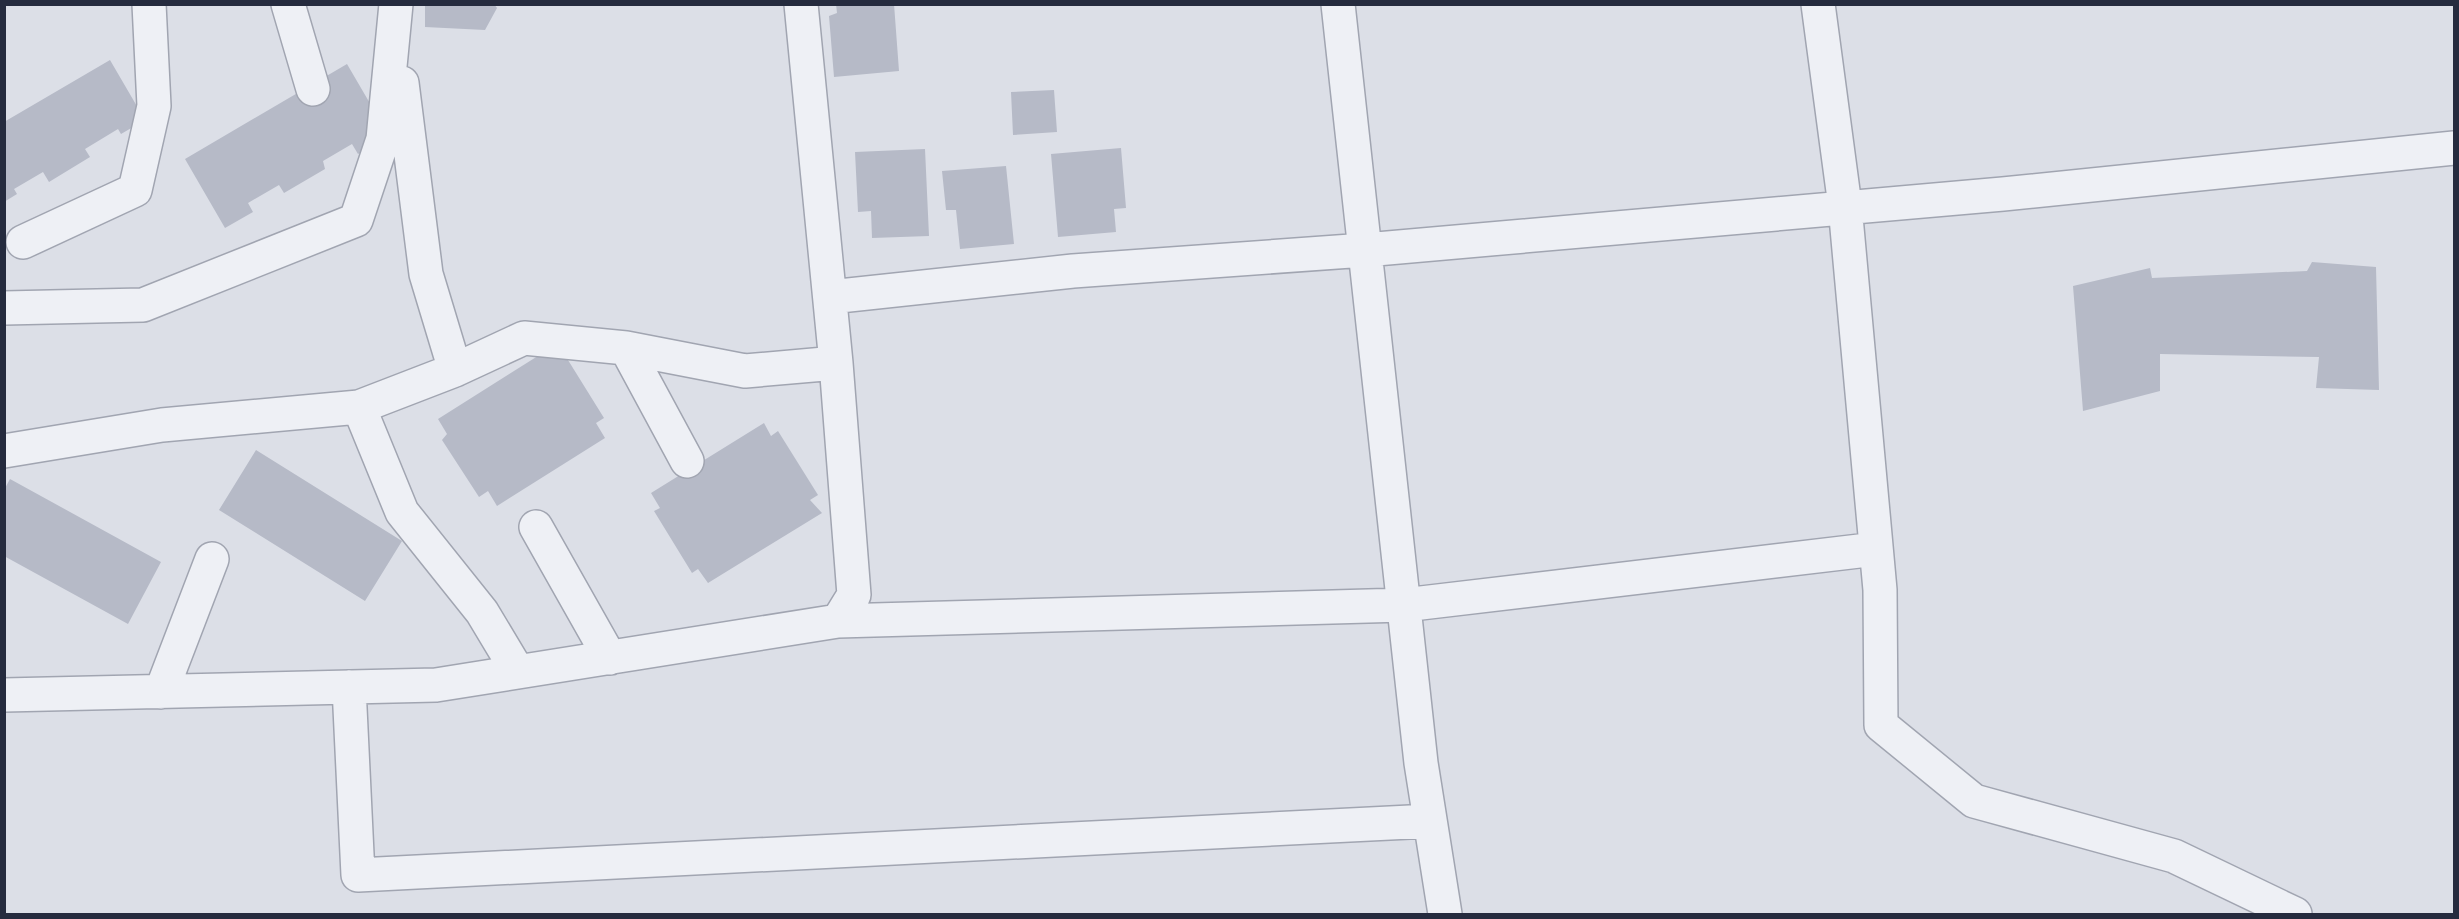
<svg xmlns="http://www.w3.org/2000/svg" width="2459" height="919" font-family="'Fira Sans',sans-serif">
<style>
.building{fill:#b6bac7}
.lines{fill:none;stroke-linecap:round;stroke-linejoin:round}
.street-casing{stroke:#a1a5b1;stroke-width:36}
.street{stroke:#eef0f5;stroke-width:33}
</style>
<rect width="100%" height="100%" fill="#dcdfe7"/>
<path class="building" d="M425,4h69l3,4 -12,22 -60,-3z
M836,4h58l5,67 -65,6 -5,-61 8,-3z
M110,60l35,60 -24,14 -3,-5 -33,20 5,8 -41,25 -6,-10 -29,17 3,5 -13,8v-80z
M347,64l42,72 -31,18 -6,-10 -29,17 2,8 -41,24 -5,-8 -31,18 5,9 -28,16 -40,-69z
M1054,90l3,42 -44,3 -2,-43z
M1121,148l5,60 -12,1 2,23 -58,5 -7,-83z
M925,149l4,87 -57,2 -1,-27 -13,1 -3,-60z
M1006,166l8,78 -54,5 -4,-39h-10l-4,-39z
M2312,262l64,5 3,123 -63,-2 3,-31 -159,-3v37l-77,20 -10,-125 77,-18 2,10 155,-7z
M549,349l14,3 41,66 -8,5 9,15 -108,68 -9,-15 -9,6 -37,-57 5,-6 -9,-15z
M764,423l7,13 7,-5 40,64 -8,5 12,13 -114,70 -10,-14 -6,4 -38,-62 6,-3 -9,-15z
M256,450l146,91 -37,60 -146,-91z
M10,479l151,83 -33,62 -124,-68v-66z"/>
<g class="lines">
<defs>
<path id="street" d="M288,4l25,85
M801,4l35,359 18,232 -16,26
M1338,4l83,759 24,151
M1818,4l27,202 35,384 1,135 93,76 200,55 121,58
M402,83l24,191 29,96
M23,242l112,-52 19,-84 -5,-102
M830,297l243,-26 292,-21 638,-56 451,-46
M4,308l139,-3 213,-85 27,-81 13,-135
M626,348l61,113
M359,407l43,105 80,100 36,60
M4,451l158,-26 197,-18 96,-37 69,-32 102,10 119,23 91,-8
M536,527l74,131
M349,687l9,188 1072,-54
M161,692l51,-133
M4,695l432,-10 402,-64 566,-16 472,-56"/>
</defs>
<use href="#street" class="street-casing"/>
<use href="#street" class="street"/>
</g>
<rect width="2459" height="919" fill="none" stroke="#252b3e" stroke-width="12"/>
</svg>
